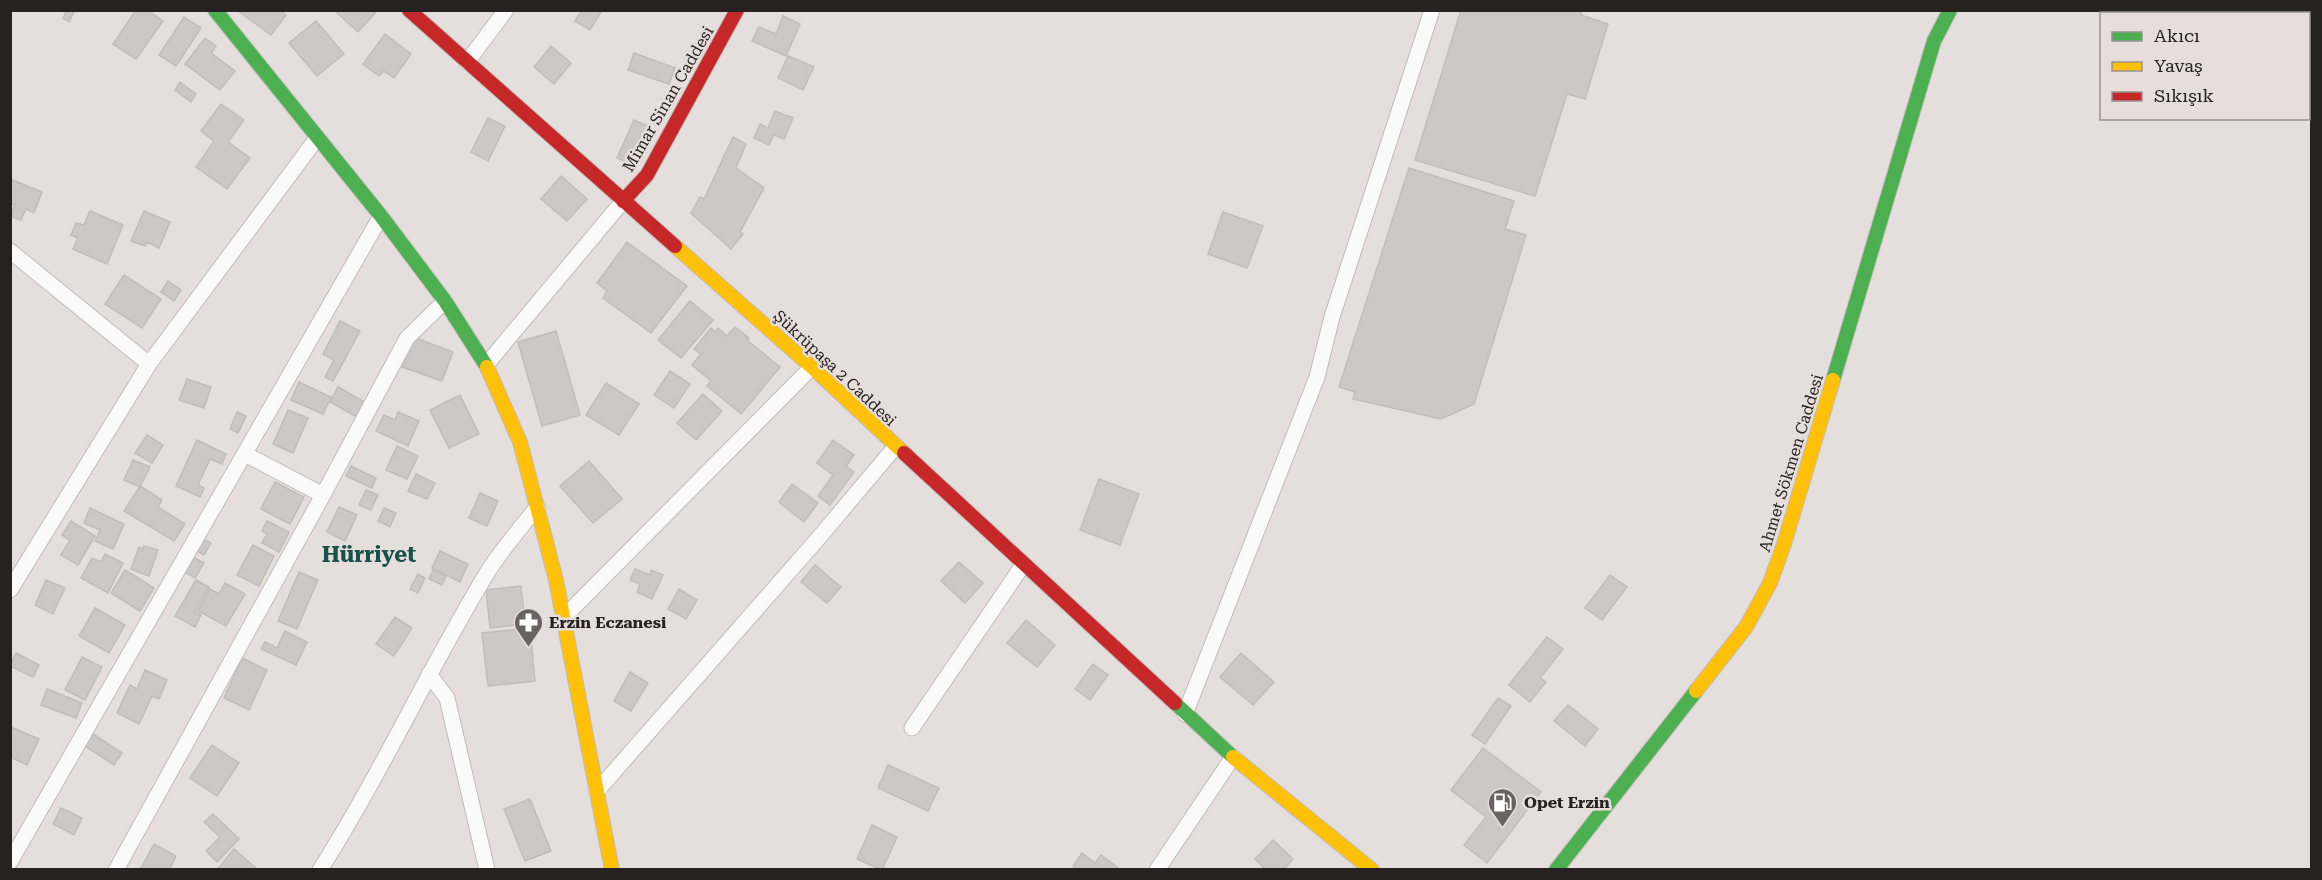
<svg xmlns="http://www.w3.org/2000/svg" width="2322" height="880" font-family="'Roboto Serif',serif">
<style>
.building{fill:#ccc8c7;stroke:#c1bdbb;stroke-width:1.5}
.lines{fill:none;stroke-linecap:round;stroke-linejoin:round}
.street-casing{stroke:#c1bcbb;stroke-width:17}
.fast-casing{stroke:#c1bcbb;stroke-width:16}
.slow-casing{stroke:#c1bcbb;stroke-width:16}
.jam-casing{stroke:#c1bcbb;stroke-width:16}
.street{stroke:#fbfafa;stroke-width:15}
.fast{stroke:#4caf50;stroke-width:14}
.slow{stroke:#ffc107;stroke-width:14}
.jam{stroke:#c62828;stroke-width:14}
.labels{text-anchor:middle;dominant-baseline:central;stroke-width:5;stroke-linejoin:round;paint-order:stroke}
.street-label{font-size:16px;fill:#262221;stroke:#e7ddda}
.poi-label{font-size:16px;font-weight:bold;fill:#262221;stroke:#e7ddda;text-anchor:start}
.district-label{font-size:22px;font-weight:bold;fill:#16514c;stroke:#e7ddda}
</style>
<rect width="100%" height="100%" fill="#e4dedd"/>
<path class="building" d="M67,10h8l-6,12 -6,-4z
M136,10h11l16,11 -27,38 -23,-15z
M237,10h43l6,5 -15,20z
M334,10h42l1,1 -19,21z
M582,10h20l-12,20 -15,-9z
M1461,10h121l-1,5 27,9 -23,75 -18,-5 -32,102 -120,-36z
M783,16l17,8 -14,32 -34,-15 7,-14 17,7z
M184,17l17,11 -25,38 -17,-11z
M316,21l28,33 -27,22 -28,-33z
M385,34l26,20 -17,24 -10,-7 -5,5 -16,-12z
M205,38l11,8 -5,7 24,18 -15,19 -35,-26z
M551,46l20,17 -17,21 -20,-17z
M634,53l41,15 -6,16 -41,-14z
M788,56l26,11 -11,23 -25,-12z
M180,82l16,12 -5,8 -16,-12z
M221,104l23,16 -16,22 22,16 -23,31 -31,-22 18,-26 -13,-10z
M775,111l18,7 -9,21 -10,-4 -5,10 -15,-7 6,-14 8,4z
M488,118l17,8 -17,35 -17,-9z
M634,120l16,7 -18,38 -15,-7z
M733,137l13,7 -10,24 28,20 -24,44 3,2 -12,15 -40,-36 9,-16 4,2z
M1409,168l105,33 -9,28 21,6 -52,169 -33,15 -88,-20 2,-7 -16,-5z
M561,176l26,23 -20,22 -26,-22z
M10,179l32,13 -8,21 -8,-4 -5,11 -11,-4 5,-11 -5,-2z
M90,211l33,14 -16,39 -34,-15 5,-11 -7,-3 5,-12 8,2z
M144,211l26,11 -11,26 -12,-6 -2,4 -14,-5z
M1223,212l40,14 -16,42 -39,-14z
M627,242l60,44 -36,47 -48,-35 4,-7 -10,-8z
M124,275l37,24 -19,29 -37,-24z
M168,281l13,9 -7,11 -13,-9z
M690,301l23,19 -32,38 -23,-18z
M340,321l20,10 -27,50 -8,-4 9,-17 -11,-6z
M735,327l14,11 -2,2 33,27 -39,47 -34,-28 4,-5 -19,-16 9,-11 -7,-5 17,-21 4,4 3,-4 9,8z
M556,331l24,84 -38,11 -24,-84z
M413,337l40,15 -11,29 -40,-14z
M670,371l20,13 -16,24 -20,-13z
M187,379l24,8 -7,21 -25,-8z
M299,382l32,15 -8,17 -32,-14z
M606,383l33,21 -20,31 -33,-20z
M338,387l28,16 -9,14 -27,-15z
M703,394l19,17 -26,29 -19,-17z
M460,395l19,39 -30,14 -19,-38z
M288,410l20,8 -15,35 -20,-9z
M237,412l9,4 -8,17 -8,-4z
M398,412l21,9 -11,25 -32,-15 8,-16 11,5z
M147,435l16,10 -11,18 -17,-10z
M197,440l29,14 -4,10 -12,-5 -12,26 6,3 -4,9 -24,-11z
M833,440l21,15 -8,11 8,6 -24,33 -12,-9 15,-21 -16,-12z
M397,446l21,10 -11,23 -21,-9z
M133,460l17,7 -10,20 -16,-7z
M589,461l33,38 -29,24 -33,-37z
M351,466l25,12 -4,10 -26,-12z
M416,474l19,9 -8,16 -19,-8z
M1099,479l40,15 -19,51 -40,-15z
M275,482l29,15 -14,27 -29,-15z
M792,484l26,19 -14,19 -25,-20z
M140,486l22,14 -4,7 27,17 -11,17 -50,-30z
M366,490l12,5 -7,15 -12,-5z
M480,493l18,8 -11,25 -18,-8z
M339,507l18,8 -12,26 -18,-9z
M90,508l34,16 -11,25 -18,-8 5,-11 -16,-7z
M384,508l12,5 -6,14 -12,-6z
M71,521l24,15 -17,29 -17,-10 9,-15 -8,-5z
M267,521l22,11 -10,20 -17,-9 5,-9 -5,-3z
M200,537l11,6 -7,12 -11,-6z
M253,545l21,11 -15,30 -22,-11z
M144,546l14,4 -9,26 -18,-7 8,-22 4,2z
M440,551l28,13 -8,18 -28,-14z
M105,554l18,9 -15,30 -27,-15 11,-20 9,4z
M193,557l11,6 -9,15 -10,-6z
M959,562l24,21 -18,20 -24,-22z
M815,565l26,22 -14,16 -26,-21z
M635,569l15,6 1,-5 12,5 -11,24 -15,-7 3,-8 -10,-4z
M125,570l29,18 -14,23 -29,-18z
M433,570l13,6 -4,9 -13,-6z
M299,572l19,8 -21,49 -19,-8z
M418,574l7,4 -7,15 -8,-4z
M1610,575l17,12 -25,33 -17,-12z
M46,580l19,8 -12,26 -18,-9z
M196,580l13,7 -14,25 6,3 -6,12 -20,-11z
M225,583l20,11 -19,32 -28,-15 12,-22 9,5z
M521,586l4,38 -35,4 -4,-38z
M679,589l18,11 -11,19 -18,-10z
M95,608l30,17 -16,28 -30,-17z
M395,617l17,11 -18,28 -18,-12z
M1026,620l29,25 -18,22 -30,-24z
M530,628l5,53 -47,5 -6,-53z
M285,631l22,11 -11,23 -35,-16 4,-7 12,6z
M1547,637l16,12 -23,29 6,4 -16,20 -21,-17z
M16,653l23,12 -6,12 -23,-11z
M1241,653l33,29 -21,23 -33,-28z
M82,657l20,10 -17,33 -20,-10z
M242,658l25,12 -18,40 -25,-12z
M1093,664l15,11 -18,25 -15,-11z
M145,670l22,10 -8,19 -7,-3 -13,28 -22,-11 13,-28 7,4z
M630,672l18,11 -17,28 -17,-10z
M47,689l35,14 -6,15 -35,-13z
M1498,698l13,8 -26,38 -13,-9z
M1568,705l30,24 -13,17 -31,-25z
M11,727l28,12 -12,26 -17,-8z
M90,732l32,21 -8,12 -32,-21z
M212,745l27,18 -22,33 -27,-18z
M1483,748l58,44 -54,71 -23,-18 22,-28 -35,-27z
M888,765l51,23 -11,23 -50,-23z
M530,799l21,52 -26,10 -21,-52z
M61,808l21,10 -8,17 -21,-11z
M213,814l26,25 -22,23 -11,-11 14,-14 -16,-15z
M872,825l25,12 -15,33 -25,-11z
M1273,840l20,19 -10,11h-17l-11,-11z
M154,844l22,12 -7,14h-29z
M234,849l22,19 -2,2h-37z
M1082,853l13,10 6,-8 20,15h-43l-5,-4z"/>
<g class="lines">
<defs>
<path id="street" d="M467,62l39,-52
M10,251l139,113
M486,365l137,-164
M245,454l78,41
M10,590l139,-226 168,-226
M563,618l249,-251
M429,674l18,24 40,172
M1185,714l132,-337 15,-60 100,-307
M912,728l111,-163
M597,791l225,-257 74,-88
M10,862l371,-646
M116,870l207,-375 84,-157 38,-37
M320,870c61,-96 108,-200 167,-297 14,-23 33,-44 50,-66
M1157,870l76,-113"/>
<path id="fast" d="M215,10l166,206 64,85 42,66
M1833,380l101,-339 16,-31
M1175,703l58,54
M1556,870l140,-179"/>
<path id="slow" d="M675,246l137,121 92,86
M487,367l33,75 36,138 56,290
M1696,691l50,-64 24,-44 14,-39 49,-164
M1233,757l139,113"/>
<path id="jam" d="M409,10l266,236
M623,201l24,-26 90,-165
M904,453l271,250"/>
</defs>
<use href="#street" class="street-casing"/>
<use href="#fast" class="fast-casing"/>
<use href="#slow" class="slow-casing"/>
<use href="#jam" class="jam-casing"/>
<use href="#street" class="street"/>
<use href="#fast" class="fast"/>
<use href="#slow" class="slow"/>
<use href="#jam" class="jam"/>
</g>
<defs>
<symbol id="pharmacy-pin" viewBox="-11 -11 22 30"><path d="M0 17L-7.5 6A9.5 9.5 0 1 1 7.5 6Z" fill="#686463" stroke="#e7ddda"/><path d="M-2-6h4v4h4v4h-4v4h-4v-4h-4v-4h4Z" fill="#fff"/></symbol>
<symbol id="fuel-pin" viewBox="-11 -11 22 30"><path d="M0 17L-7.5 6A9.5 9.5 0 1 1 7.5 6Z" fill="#686463" stroke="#e7ddda"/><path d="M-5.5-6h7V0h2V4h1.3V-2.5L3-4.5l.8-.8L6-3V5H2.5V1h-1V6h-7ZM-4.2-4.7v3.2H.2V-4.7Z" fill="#fff"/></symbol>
</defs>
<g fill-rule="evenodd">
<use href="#pharmacy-pin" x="512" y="606" width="33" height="45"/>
<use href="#fuel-pin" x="1486" y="786" width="33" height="45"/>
</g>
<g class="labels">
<g class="street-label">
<text transform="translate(668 99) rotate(-60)">Mimar Sinan Caddesi</text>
<text transform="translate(835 368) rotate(43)">Şükrüpaşa 2 Caddesi</text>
<text transform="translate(1791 463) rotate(-73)">Ahmet Sökmen Caddesi</text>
</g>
<g class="poi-label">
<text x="549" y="622">Erzin Eczanesi</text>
<text x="1524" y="802">Opet Erzin</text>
</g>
<g class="district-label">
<text x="369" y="554">Hürriyet</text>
</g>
</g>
<rect width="2322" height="880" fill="none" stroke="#262221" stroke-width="24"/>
<rect x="2100" y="12" width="210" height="108" fill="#e7ddda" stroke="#9a9290" stroke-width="1.5"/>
<rect x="2112" y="32" width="30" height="9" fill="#4caf50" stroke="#9a9290" stroke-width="1.5"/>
<text x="2154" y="42" font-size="18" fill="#262221">Akıcı</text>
<rect x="2112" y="62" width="30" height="9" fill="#ffc107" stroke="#9a9290" stroke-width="1.5"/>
<text x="2154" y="72" font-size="18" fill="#262221">Yavaş</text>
<rect x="2112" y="92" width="30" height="9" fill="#c62828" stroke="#9a9290" stroke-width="1.5"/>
<text x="2154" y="102" font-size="18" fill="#262221">Sıkışık</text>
</svg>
